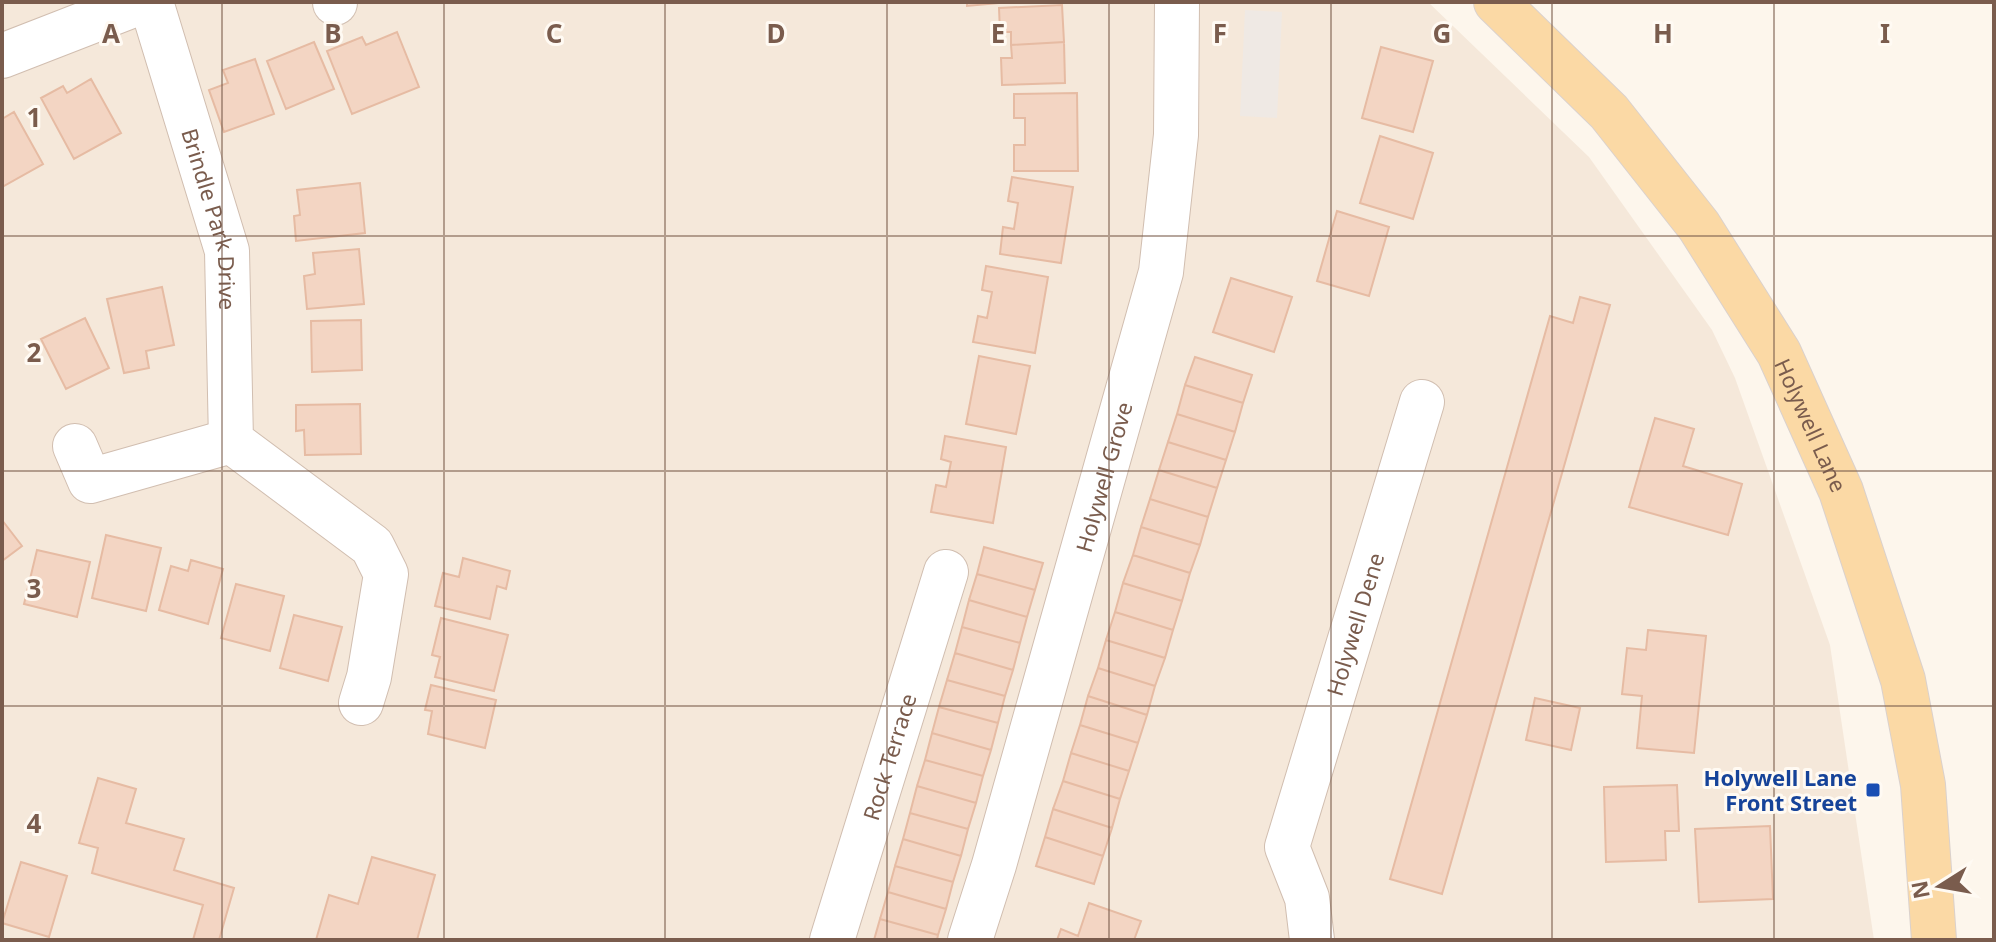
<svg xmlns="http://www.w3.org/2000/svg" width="1996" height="942" font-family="'Noto Sans',sans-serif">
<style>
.residential{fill:#f5e8da}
.industrial{fill:#efe9e4}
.building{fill:#f3d5c3;stroke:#e6bba3;stroke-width:2}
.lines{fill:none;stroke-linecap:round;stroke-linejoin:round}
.minor-casing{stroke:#d1beb0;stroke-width:46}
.major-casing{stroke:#dad1cd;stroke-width:46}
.minor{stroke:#fff;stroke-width:44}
.major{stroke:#fbd9a5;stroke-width:44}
.grid{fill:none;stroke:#7a5c4d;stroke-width:2;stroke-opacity:0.55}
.transit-dot{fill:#1a4fb4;stroke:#fffaf3;stroke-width:3}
.labels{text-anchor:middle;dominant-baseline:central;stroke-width:6;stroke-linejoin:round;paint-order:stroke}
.street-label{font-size:22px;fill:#7a5c4d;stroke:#fffaf3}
.transit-label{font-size:22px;font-weight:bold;fill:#164399;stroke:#fffaf3;text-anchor:end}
.grid-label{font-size:26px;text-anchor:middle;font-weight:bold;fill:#7a5c4d;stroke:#fffaf3;stroke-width:6;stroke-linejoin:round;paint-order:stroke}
</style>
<rect width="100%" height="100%" fill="#fdf6ec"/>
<path class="residential" d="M2,2h1426l161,155 123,173 23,48 95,267 44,295h-1872z"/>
<path class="industrial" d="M1245,10l37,2 -5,106 -37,-2z"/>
<path class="building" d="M967,2h43l-43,4z
M1062,5l2,37 -53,3v-13h-11l-1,-24z
M397,32l22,55 -67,27 -25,-63 35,-14 4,8z
M314,42l20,47 -48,20 -19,-48z
M1064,42l1,41 -63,2 -1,-27h11l-1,-13z
M1381,47l52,14 -20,71 -51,-14z
M255,59l19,55 -50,18 -15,-42 19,-7 -5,-13z
M91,79l30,54 -47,26 -33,-61 22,-12 4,7z
M1077,93l1,78h-64v-26h11v-27h-11v-24z
M14,112l29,52 -41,23v-68z
M1380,136l53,17 -20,66 -53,-16z
M1012,177l61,10 -12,76 -61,-9 3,-27 11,2 4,-26 -10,-2z
M360,183l5,50 -69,8 -2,-25 6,-1 -3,-25z
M1337,211l52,16 -20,69 -52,-15z
M359,249l5,55 -57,5 -3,-33 11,-2 -2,-21z
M986,266l62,11 -13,76 -62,-11 5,-26 9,2 5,-26 -10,-2z
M1231,278l61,19 -18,55 -61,-20z
M162,287l12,58 -28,6 3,17 -25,5 -17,-74z
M1580,297l30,8 -168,589 -52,-15 160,-563 23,7z
M85,318l24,50 -43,21 -25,-50z
M361,320l1,50 -50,2 -1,-51z
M979,356l51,10 -14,68 -50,-10z
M1195,357l57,18 -9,28 -58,-18z
M1185,385l58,18 -8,29 -58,-18z
M360,404l1,50 -56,1 -1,-25 -8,1v-26z
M1177,414l58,18 -9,28 -58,-18z
M1655,418l39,11 -11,37 59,18 -14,51 -99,-28z
M945,436l61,11 -13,76 -62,-11 5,-27 10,2 5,-25 -10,-3z
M1168,442l58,18 -9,28 -58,-18z
M1159,470l58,18 -9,29 -58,-18z
M1150,499l58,18 -8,28 -59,-18z
M2,520l20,26 -20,15z
M1141,527l59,18 -10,28 -57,-18z
M106,535l55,13 -15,63 -54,-13z
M984,547l59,16 -8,27 -58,-16z
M37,550l53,12 -13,55 -53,-13z
M1133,555l57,18 -8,28 -59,-18z
M463,558l47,13 -4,18 -9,-3 -7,33 -55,-13 8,-33 16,4z
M191,560l32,9 -15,55 -49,-14 12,-44 17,5z
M977,574l58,16 -8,27 -58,-17z
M1123,583l59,18 -9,29 -58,-18z
M236,584l48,12 -14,55 -49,-13z
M969,600l58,17 -7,26 -58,-16z
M1115,612l58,18 -8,28 -59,-18z
M294,615l48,12 -14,54 -48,-13z
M441,618l67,17 -14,56 -59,-14 5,-20 -8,-2z
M962,627l58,16 -7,27 -58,-17z
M1648,630l58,6 -12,117 -57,-5 5,-52 -20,-2 5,-46 19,2z
M1106,640l59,18 -10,28 -57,-18z
M955,653l58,17 -8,26 -58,-16z
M1098,668l57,18 -8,29 -59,-19z
M947,680l58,16 -7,27 -59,-16z
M431,685l65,15 -11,48 -57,-14 4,-23 -7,-1z
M1088,696l59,19 -9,28 -58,-18z
M1535,698l45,10 -9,42 -45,-10z
M939,707l59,16 -7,27 -59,-17z
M1080,725l58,18 -9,28 -58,-18z
M932,733l59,17 -8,26 -58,-16z
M1071,753l58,18 -9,28 -57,-18z
M925,760l58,16 -7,27 -59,-17z
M98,778l38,11 -10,34 58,16 -10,31 60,18 -15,52h-26l10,-35 -111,-32 6,-25 -19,-5z
M1063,781l57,18 -8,29 -59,-19z
M1677,785l2,46h-14l1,29 -60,2 -2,-75z
M917,786l59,17 -8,26 -58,-16z
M1053,809l59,19 -9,28 -58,-19z
M910,813l58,16 -7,27 -58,-17z
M1770,826l3,73 -74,3 -4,-73z
M1045,837l58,19 -9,28 -58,-18z
M903,839l58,17 -8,26 -58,-16z
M372,857l63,18 -18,65h-101l13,-45 29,9z
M21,862l46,14 -18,61 -47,-14z
M895,866l58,16 -7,27 -58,-17z
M888,892l58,17 -8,26 -58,-16z
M1089,903l52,18 -7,19h-77l4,-11 17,7z
M880,919l58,16 -1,5h-63z"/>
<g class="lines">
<defs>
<g id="minor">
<path id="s1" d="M151,2l76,249 4,190 141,105 14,28 -17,103 -8,26"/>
<path d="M335,2v1"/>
<path d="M2,56l139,-54"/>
<path d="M75,446l15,35 141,-40"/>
<path id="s2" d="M832,940l114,-368"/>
<path id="s3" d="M970,940l24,-75 167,-593 15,-137 1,-133"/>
<path id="s4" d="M1312,940l-5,-42 -20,-51 135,-445"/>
</g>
<g id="major">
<path id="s5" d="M1496,2l113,110 90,114 80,127 62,138 62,189 20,105 11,155"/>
</g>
</defs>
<use href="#minor" class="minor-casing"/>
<use href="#major" class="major-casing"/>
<use href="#minor" class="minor"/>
<use href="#major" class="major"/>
</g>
<path class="grid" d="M222,2v938M444,2v938M665,2v938M887,2v938M1109,2v938M1331,2v938M1552,2v938M1774,2v938M2,236h1992M2,471h1992M2,706h1992"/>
<rect class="transit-dot" x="1865" y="782" width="16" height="16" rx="4"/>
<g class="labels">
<g class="street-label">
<text stroke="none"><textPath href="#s1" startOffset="226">Brindle Park Drive</textPath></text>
<text stroke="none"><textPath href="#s5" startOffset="532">Holywell Lane</textPath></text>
<text stroke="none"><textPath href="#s3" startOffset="482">Holywell Grove</textPath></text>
<text stroke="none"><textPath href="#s4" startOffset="330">Holywell Dene</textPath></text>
<text stroke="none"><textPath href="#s2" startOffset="192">Rock Terrace</textPath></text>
</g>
<g class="transit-label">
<text x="1857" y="777">Holywell Lane<tspan x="1857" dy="25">Front Street</tspan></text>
</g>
</g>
<g class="grid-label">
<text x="111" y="43">A</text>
<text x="333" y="43">B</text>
<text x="554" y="43">C</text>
<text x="776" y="43">D</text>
<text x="998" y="43">E</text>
<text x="1220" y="43">F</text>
<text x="1442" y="43">G</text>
<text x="1663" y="43">H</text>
<text x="1885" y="43">I</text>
<text x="34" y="127">1</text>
<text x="34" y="362">2</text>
<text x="34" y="598">3</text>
<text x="34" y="833">4</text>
</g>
<rect width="1996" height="942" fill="none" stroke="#7a5c4d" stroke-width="8"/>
<g transform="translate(1940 886) rotate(259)" stroke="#fffaf3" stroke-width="6" paint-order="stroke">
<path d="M0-6L14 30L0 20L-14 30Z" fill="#7a5c4d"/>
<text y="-12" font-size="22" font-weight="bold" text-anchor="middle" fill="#7a5c4d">N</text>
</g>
</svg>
